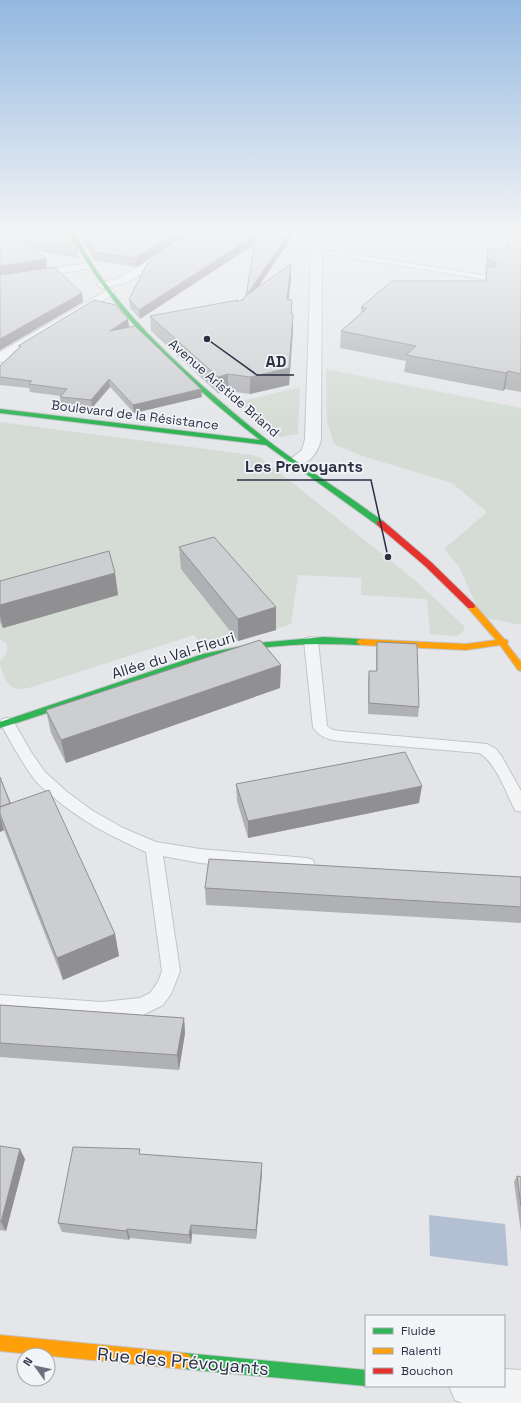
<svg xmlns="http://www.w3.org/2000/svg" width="521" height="1403" font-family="'Space Grotesk',sans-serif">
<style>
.green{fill:#d4dcd5}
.water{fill:#b3bfd3}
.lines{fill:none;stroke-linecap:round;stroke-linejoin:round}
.lane-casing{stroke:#c2c4c7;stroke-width:2}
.street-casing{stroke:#c2c4c7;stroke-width:2}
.fast-casing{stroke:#c2c4c7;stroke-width:2}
.slow-casing{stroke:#c2c4c7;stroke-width:2}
.jam-casing{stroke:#c2c4c7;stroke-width:2}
.lane{fill:#f3f4f6;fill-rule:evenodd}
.street{fill:#f3f4f6;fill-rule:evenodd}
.fast{fill:#30b455;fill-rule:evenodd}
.slow{fill:#ff9f0a;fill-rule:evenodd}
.jam{fill:#e5322d;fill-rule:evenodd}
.wall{fill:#b0b1b4}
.shaded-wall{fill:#909092}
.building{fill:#cdced1;stroke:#909092}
.labels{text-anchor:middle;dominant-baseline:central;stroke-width:3.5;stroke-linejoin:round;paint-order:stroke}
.far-street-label{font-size:13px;fill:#2b3043;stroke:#f2f4f8}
.street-label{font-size:15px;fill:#2b3043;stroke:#f2f4f8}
.near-street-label{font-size:18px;fill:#2b3043;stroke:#f2f4f8}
.leader{fill:none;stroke:#2b3043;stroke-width:1.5}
.callout-dot{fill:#2b3043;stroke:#f2f4f8;stroke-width:1.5}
.callout-label{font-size:16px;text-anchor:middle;font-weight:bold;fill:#2b3043;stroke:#f2f4f8;stroke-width:3.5;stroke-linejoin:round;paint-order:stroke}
</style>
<rect width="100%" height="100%" fill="#e4e6e9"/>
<path class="green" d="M326,369l195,39v217l-39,-8 -24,-52 -14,-16 43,-37 -35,-29 -90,-27 -28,-12 -7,-23z
M300,387l-2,47 -18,3 -43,-35z
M0,422l252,33 9,3 155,123 47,44 2,5 -8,6 -27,-2 -3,-35 -66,-4v-17l-63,-3 -7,49 -27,9 -2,-2 -26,8 -32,7 -10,-11 -162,52c-16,4 -22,3 -29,-13 -2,-4 -3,-9 -3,-12 2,-4 6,-7 7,-11v-6l-7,-6z"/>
<path class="water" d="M429,1215l76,9 3,42 -78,-10z"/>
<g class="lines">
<defs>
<path id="lane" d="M318,249l171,27 4,2 -4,2 -173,-28v-2z
M311,637l5,1 2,3 9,85 6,4 7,1 147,13 9,5 6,8 19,34v21l-6,-2c-9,-17 -19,-48 -36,-57l-139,-12c-11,-1 -21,-4 -27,-14l-9,-86 2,-3z
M7,718l5,1 19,33 14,20 22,20 26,19 30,17 33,14 44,7 107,9 6,2 2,5 -2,5 -6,2 -107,-9 -37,-7 17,115 -9,23 -8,11 -22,11 -18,3h-43l-80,-6v-18l102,7 38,-4 10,-5 8,-11 4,-11 -16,-119c-35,-16 -68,-32 -97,-59 -5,-4 -11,-9 -15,-14 -13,-18 -23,-37 -34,-56l2,-4z"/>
<path id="street" d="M196,231h13l-81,51 -25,6 -6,-3 2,-2 21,-5z
M312,231h10l-1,208c-3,15 -15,30 -32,26l-2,-3 15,-12 3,-11z
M89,263l4,1 1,2 -1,2 -93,15v-6z
M109,289l4,1 2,2 -2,2 -108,67 -5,1v-10z
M504,1369l17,1v33h-59l-7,-3 -6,-14h55z"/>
<path id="fast" d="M69,231h4c33,63 79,110 132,157 23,20 46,40 70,58 31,23 64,43 95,66l13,9v4h-6l-111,-80 -266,-32v-4l260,31c-74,-58 -147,-124 -191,-209z
M324,637l36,2 4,3 -4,3c-52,-3 -106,0 -156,15 -69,19 -135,48 -204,68v-6l203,-68 54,-11z
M184,1353l182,17v16l-182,-17 -6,-2 -2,-6 2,-6z"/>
<path id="slow" d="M468,604h6l30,35 3,1 1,2 -1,2 14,18v9l-3,-1 -18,-25 -34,5 -106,-5 -4,-3 4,-3 106,5 30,-4 -28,-32 -1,-2z
M0,1335l184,18 6,2 2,6 -2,6 -6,2 -184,-18z"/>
<path id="jam" d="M377,521h6l48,41 43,42 1,2 -1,2h-6l-43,-42 -48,-41z"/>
</defs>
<use href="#lane" class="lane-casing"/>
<use href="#street" class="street-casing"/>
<use href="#fast" class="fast-casing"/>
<use href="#slow" class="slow-casing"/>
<use href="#jam" class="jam-casing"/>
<use href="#lane" class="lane"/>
<use href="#street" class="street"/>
<use href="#fast" class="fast"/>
<use href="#slow" class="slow"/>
<use href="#jam" class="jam"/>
</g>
<path class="wall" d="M0,232l77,17 1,9 -41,-7 10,17 35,25 1,9 -83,48z
M78,232h114l-56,35 -42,-7z
M198,232h96v2l-36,53 33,-23v14l-3,21 4,1v14l1,16 -4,55 -39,9 -22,-3 -10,2 -67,-62 -1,-15 88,-14 6,-3 2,-3 9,-52 -115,75 -10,-11 -1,-9z
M521,232v160l-16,-3 -2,2 -99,-19 2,-11 -66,-13 1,-17 20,-18v-6l124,-26 1,-7h-1l1,-12 2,-14 16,2z
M129,326l-2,2 74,61 1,8 -68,16 -24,-26 -18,21 -31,-3 -1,-8 1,-1 -31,-4 -1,-4 -29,-3v-19l18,-18z
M179,547l97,60v23l-38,11 -57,-72z
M115,573l3,22 -115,33 -3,-6v-41z
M377,642l42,65 -1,10 -50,-3v-33l1,-10h7v-19z
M281,665l-1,23 -214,75 -15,-30 -5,-23z
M0,777l11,26 104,131 4,22 -56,24 -59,-150 -4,2z
M236,784l183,19 -171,35 -11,-37z
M521,877v46l-315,-18 -1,-17z
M0,1005l184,13 1,15 -6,37 -179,-13z
M0,1146l25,13 -19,72 -6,-1z
M141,1155l121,8v10l-6,66 -64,-5 -1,10 -61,-6 -1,2 -67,-8 -4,-9z
M517,1176l4,1v55l-7,-50z"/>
<path class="shaded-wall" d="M179,232h13l-56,35 -1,-9z
M290,232h4v2l-48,71v-9z
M256,235v8l-116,76 -1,-9z
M46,259l1,9 -47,7v-9z
M291,264v14l-4,37v-16z
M82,293l1,9 -83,48v-11z
M293,314v16l-4,55 -39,9v-17z
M128,319l1,7 -18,12 -1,-7z
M508,371l-3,18 -2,2 3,-18z
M228,374v17l-10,2v-16z
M109,379l1,8 -18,21 -1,-8z
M201,389l1,8 -68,16 -1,-8z
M115,573l3,22 -115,33 -3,-12v-11z
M276,607v23l-38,11v-22z
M281,665l-1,23 -214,75 -5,-23z
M422,786l-3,17 -171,35v-17z
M0,816l4,14 -4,2z
M115,934l4,22 -56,24 -6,-22z
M184,1018l1,15 -6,37 -2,-15z
M20,1149l5,10 -19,72 -5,-9z
M262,1163v10l-6,66v-9z
M191,1225l1,9 -1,10 -2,-9z
M127,1229l3,9 -1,2 -3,-9z"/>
<path class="building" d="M0,232h68l9,17 -51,-8 20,18 -46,7z
M82,232h97l-44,26 -42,-6z
M198,232h92l-44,64 10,-61 -117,75 -10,-11 19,-37z
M514,232h7v142l-13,-3 -2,2 -100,-18 10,-9 -75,-15 26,-23 -6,-1 31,-26h94l1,-15 5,1 5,-3 -1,-2 -9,-3 1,-11 16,2z
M291,264l-4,35 5,1 -1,14h2l-4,54 -39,9 -22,-3 -10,3 -68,-61 88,-16 -1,2 7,-3v-2z
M54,267l28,26 -82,46v-64z
M94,300l22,5 12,14 -18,12 25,-5 66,63 -68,16 -24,-26 -18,21 -31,-3 7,-8 -38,-5 3,-3 -32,-4v-11l21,-20h-3z
M214,537l62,70 -38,12 -59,-72z
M109,551l6,22 -115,32v-24z
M260,640l21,25 -220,75 -15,-30z
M377,642l40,2 2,63 -50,-4v-32h8z
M405,752l17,34 -174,35 -12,-37z
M0,777l10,26 -10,4z
M49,790l66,144 -58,24 -57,-144v-7z
M209,859l312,18v30l-316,-19z
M0,1005l184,13 -7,37 -177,-12z
M0,1146l20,3 -19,73 -1,-1z
M73,1147l67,2 -1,5 123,9 -6,67 -65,-5 -2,10 -62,-6 -1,2 -68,-8z
M517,1176l4,1v29z"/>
<linearGradient id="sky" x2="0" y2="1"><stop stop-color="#93b8e0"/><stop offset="0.54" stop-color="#f3f4f5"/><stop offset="1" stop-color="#f3f4f5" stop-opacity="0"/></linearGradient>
<rect width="521" height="428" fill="url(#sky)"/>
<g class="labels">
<g class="far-street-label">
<text transform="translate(224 388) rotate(41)">Avenue Aristide Briand</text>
<text transform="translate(135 415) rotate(7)">Boulevard de la Résistance</text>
</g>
<g class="street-label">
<text transform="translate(173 655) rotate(-17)">Allée du Val-Fleuri</text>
</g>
<g class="near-street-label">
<text transform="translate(183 1361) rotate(5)">Rue des Prévoyants</text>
</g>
</g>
<path class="leader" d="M207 339L257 375H294M388 557L371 480H237"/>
<g class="callout-dot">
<circle cx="207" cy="339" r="4"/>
<circle cx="388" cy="557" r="4"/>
</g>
<g class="callout-label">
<text x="276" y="367">AD</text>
<text x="304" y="472">Les Prevoyants</text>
</g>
<rect x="365" y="1315" width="140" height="72" fill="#f2f4f8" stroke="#a2a6b0"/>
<rect x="373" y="1328" width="20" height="6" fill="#30b455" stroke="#a2a6b0"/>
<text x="401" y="1335" font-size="12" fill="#2b3043">Fluide</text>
<rect x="373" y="1348" width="20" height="6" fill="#ff9f0a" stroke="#a2a6b0"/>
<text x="401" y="1355" font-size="12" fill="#2b3043">Ralenti</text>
<rect x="373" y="1368" width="20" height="6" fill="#e5322d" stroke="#a2a6b0"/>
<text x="401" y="1375" font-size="12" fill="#2b3043">Bouchon</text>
<g transform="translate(36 1367) rotate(303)"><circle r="19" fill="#f2f4f8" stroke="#a2a6b0"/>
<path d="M0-3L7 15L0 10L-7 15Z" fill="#6c707d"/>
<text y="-6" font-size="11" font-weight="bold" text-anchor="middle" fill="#2b3043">N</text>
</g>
</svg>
